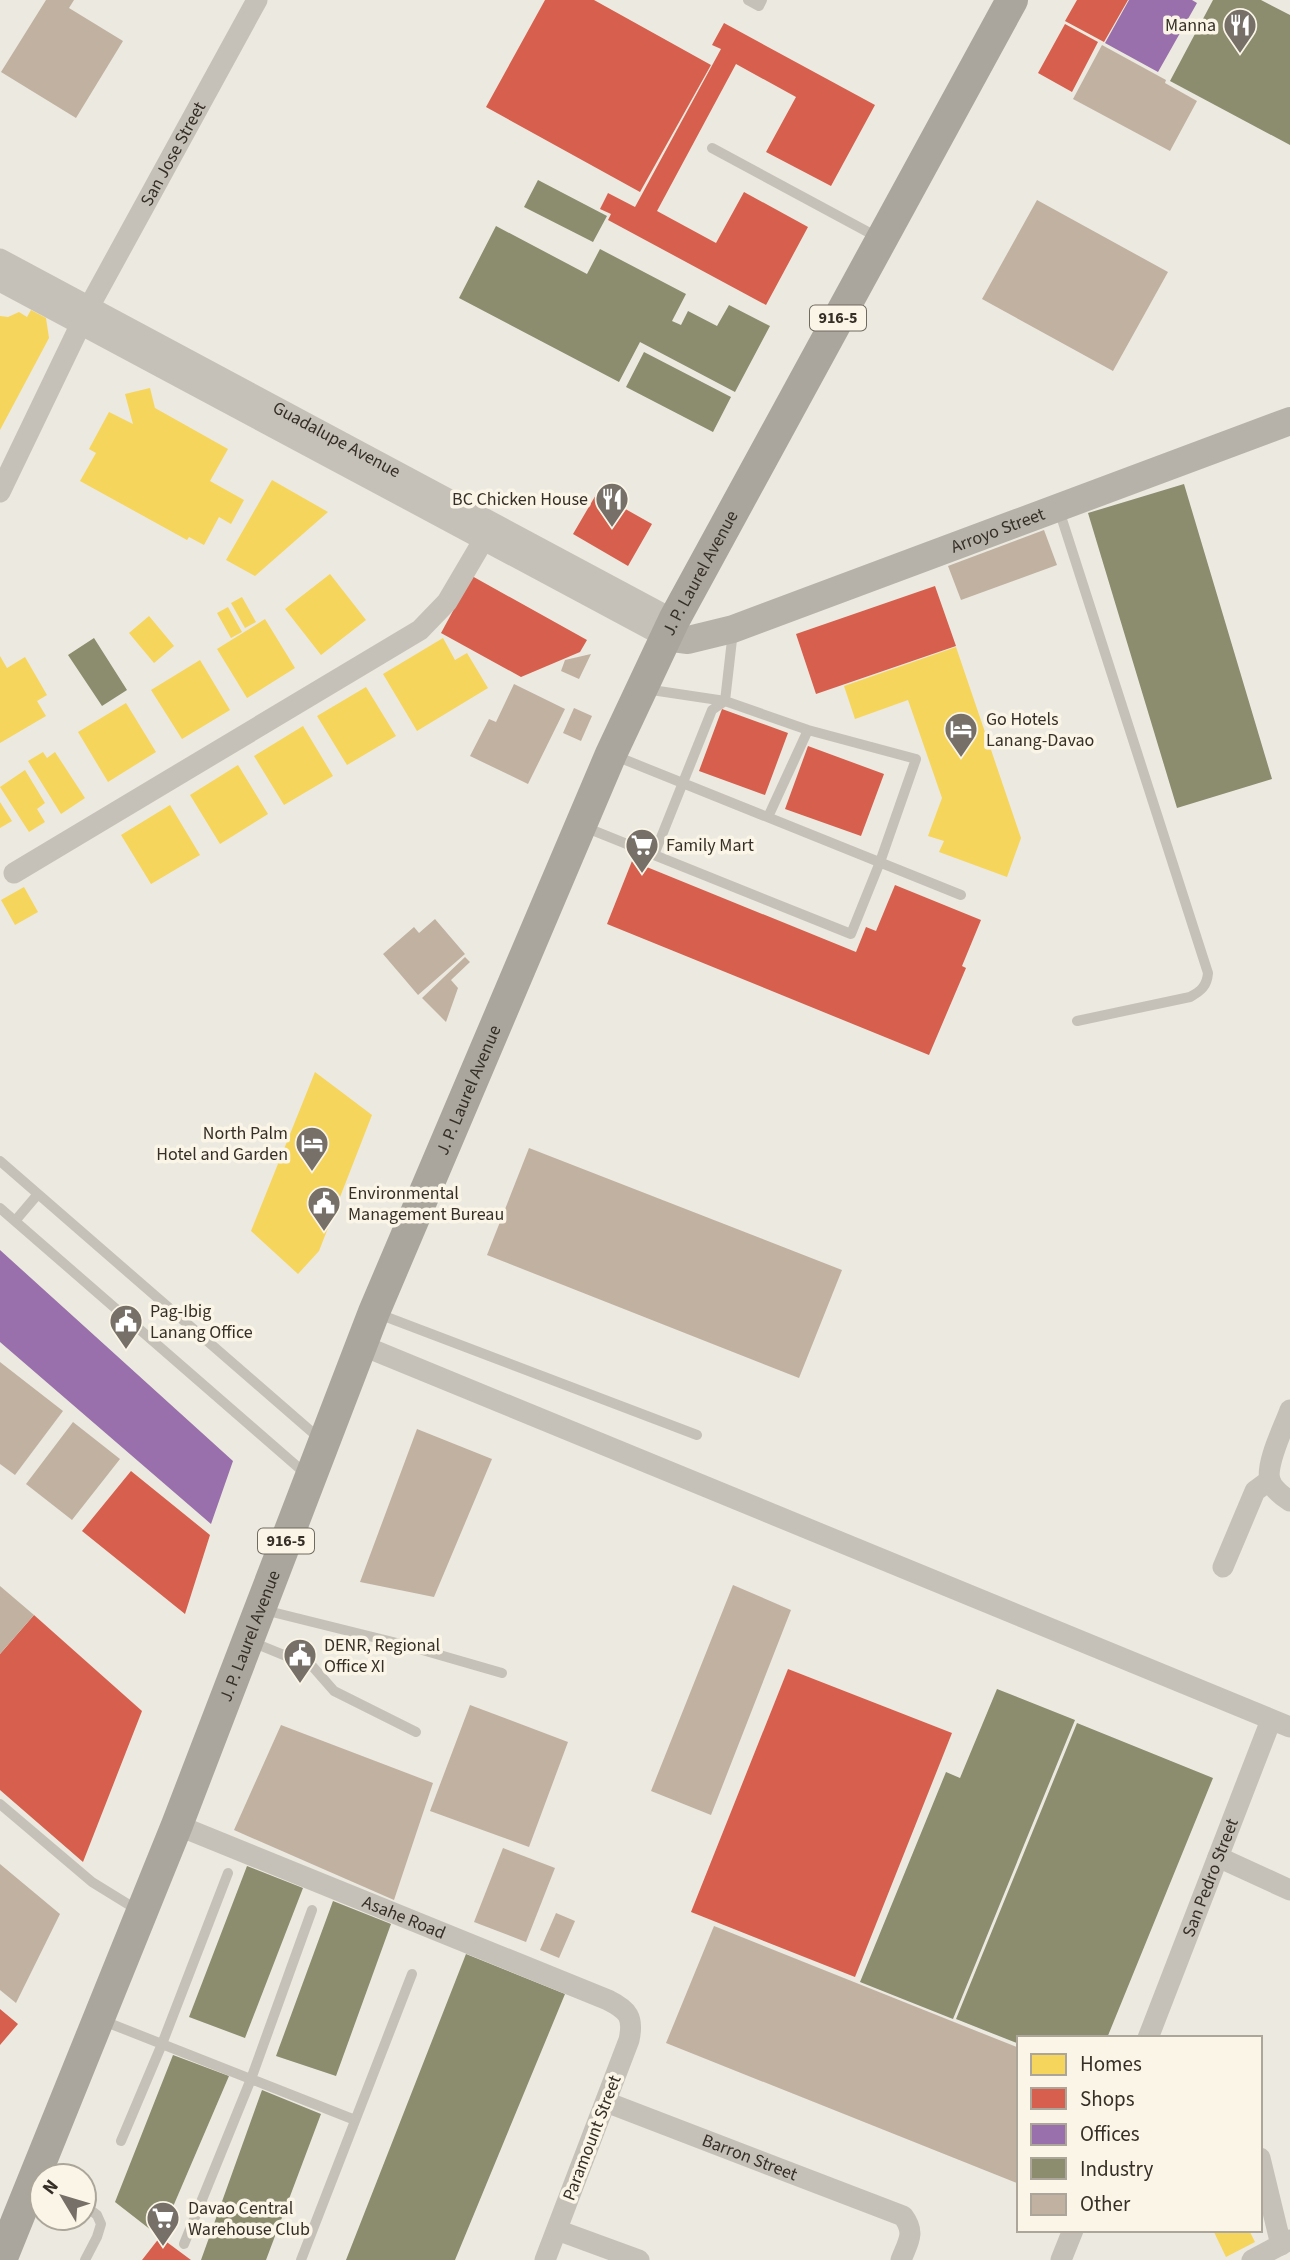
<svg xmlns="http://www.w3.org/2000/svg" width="1290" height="2260" font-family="'Source Sans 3',sans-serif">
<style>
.homes{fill:#f6d55c}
.shops{fill:#d6604d}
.offices{fill:#9970ab}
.industry{fill:#8c8c6e}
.building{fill:#c1b1a1}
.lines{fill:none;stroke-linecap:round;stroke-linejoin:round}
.lane{stroke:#c6c1b8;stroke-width:10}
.street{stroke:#c6c1b8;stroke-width:21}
.secondary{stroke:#b6b2a9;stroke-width:28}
.primary{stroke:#aaa69e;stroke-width:32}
.labels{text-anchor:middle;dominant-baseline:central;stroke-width:7;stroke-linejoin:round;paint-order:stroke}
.shield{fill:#faf5e6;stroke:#716a60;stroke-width:2}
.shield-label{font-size:16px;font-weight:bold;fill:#362f27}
.poi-label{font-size:18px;fill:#362f27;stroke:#faf5e6;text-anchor:start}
.street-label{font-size:18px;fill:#362f27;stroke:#faf5e6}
</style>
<rect width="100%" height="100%" fill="#ece9e0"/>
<path class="homes" d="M31,310l15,8 3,20 -49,92v-114l8,1 11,-5 8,5z
M150,388l5,20 73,41 -18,32 34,19 -13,24 -12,-7 -15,28 -15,-8 -2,3 -107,-59 16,-28 -7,-4 20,-37 24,12 -8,-30z
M272,480l56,32 -73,64 -29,-16z
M330,574l36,46 -45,35 -36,-46z
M242,597l14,25 -11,6 -14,-25z
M228,607l14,25 -11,6 -14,-25z
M149,616l25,30 -20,17 -25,-30z
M265,619l30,49 -48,30 -30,-49z
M443,638l12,22 12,-7 21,35 -71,43 -34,-57z
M956,647l65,191 -14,39 -68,-25 5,-11 -16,-5 14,-38 -34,-98 -53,19 -11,-33z
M0,656l7,12 18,-11 22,38 -10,6 9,15 -46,27z
M200,660l30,50 -48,29 -31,-49z
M366,687l30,49 -49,29 -30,-49z
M126,703l30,49 -48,30 -30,-50z
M303,726l30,50 -49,29 -30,-49z
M43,752l4,6 8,-6 30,46 -24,16 -33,-53z
M238,765l30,49 -48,30 -30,-49z
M25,770l20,33 -8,6 8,13 -16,10 -29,-45z
M0,802l12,19 -12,7z
M170,805l30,50 -49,29 -30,-49z
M24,887l14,25 -23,13 -14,-25z
M315,1072l57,43 -53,136 -21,23 -47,-43z
M1213,2230h36l6,12 -29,15z"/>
<path class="shops" d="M545,0h49l117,65 -71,127 -154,-85z
M1077,0h51l-24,42 -39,-21z
M724,23l151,82 -44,81 -65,-34 30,-55 -60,-33 -79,147 59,32 28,-51 64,35 -42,78 -158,-85 3,-6 -11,-5 8,-16 27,14 86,-158 -9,-4z
M1065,24l33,18 -26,50 -34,-19z
M597,493l55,31 -24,42 -55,-32z
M472,576l115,64 -7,12 -59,25 -80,-44z
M935,586l21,60 -140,48 -20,-60z
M722,709l66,24 -23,62 -66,-24z
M808,746l76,28 -23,62 -76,-27z
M632,861l224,91 10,-25 10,4 19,-46 86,35 -19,46 4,2 -37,87 -322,-131z
M131,1471l79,64 -25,79 -103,-83z
M34,1615l108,96 -59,151 -83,-72v-136z
M788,1669l164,64 -97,244 -164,-65z
M0,2009l18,15 -18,21z
M160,2237l31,23h-49z"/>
<path class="offices" d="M1129,0h63l5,3 -39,69 -53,-29z
M0,1250l233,211 -22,63 -211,-182z"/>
<path class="industry" d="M1213,0h48l29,15v130l-120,-64z
M538,180l69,36 -14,26 -69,-35z
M496,226l91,48 13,-25 86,45 -14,27 9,4 7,-14 29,15 12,-21 41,21 -35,66 -95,-50 -21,40 -160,-84z
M644,352l87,45 -18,35 -87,-45z
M1184,484l88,295 -95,29 -89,-295z
M94,638l33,52 -25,16 -34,-51z
M997,1689l78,31 -122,299 -93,-37 86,-210 14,6z
M1077,1723l136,55 -106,260h-88v6l-63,-25z
M247,1866l56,22 -58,150 -56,-21z
M333,1901l58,23 -55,152 -60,-20z
M466,1954l99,40 -110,266h-109z
M173,2055l56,21 -69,161 -45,-35z
M262,2090l59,24 -55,146h-65z"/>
<path class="building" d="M46,0h28l-5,8 54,33 -47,77 -75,-46z
M1102,45l64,35 -1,3 32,18 -27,50 -97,-52z
M1037,200l131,72 -55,99 -131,-72z
M1044,530l13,35 -96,35 -13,-34z
M591,654l-12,25 -18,-8 4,-11z
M514,684l51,25 -37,75 -58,-28 19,-37 7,3z
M574,708l18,8 -11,25 -18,-8z
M435,919l30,35 -47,41 -35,-41 31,-27 5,6z
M465,957l5,5 -19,18 7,8 -12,34 -24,-24z
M529,1148l313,122 -43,108 -312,-123z
M0,1362l63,49 -48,64 -15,-11z
M73,1422l47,37 -48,61 -46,-36z
M417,1429l75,30 -58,138 -74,-15z
M733,1585l58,25 -80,205 -60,-24z
M0,1586l34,29 -34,39z
M470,1705l98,37 -39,105 -99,-36z
M281,1725l152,58 -39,117 -160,-70z
M503,1848l52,20 -29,74 -52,-20z
M0,1864l60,50 -44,89 -16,-13z
M556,1913l19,8 -16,37 -19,-8z
M714,1926l305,122v136l-353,-141z"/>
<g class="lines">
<path class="lane" d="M748,0l11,6 3,-6
M712,148l167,90
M1059,510l149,463c-1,13 -7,18 -18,24l-113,24
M613,755l348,140
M768,817l40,-87
M582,826l269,108 29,-72 36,-103 -108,-29 -83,-29 -80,-12
M654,855l58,-145 13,-9 8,-70
M0,1161l320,278
M0,1208l307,267
M15,1221l23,-27
M376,1313l321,122
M264,1610l141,35 97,28
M252,1642l61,25 21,24 82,41
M0,1804l92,78 47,29
M101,2020l254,100
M121,2141l41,-97 66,-171
M84,2205l13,10 4,9 -4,13 -12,23
M184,2244l67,-165 61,-169
M301,2260l111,-286"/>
<g class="street">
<path id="s1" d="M0,259l674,361"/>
<path d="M0,281l665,356"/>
<path id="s2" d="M0,492l89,-185 168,-307"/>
<path d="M14,873l406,-243 27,-28 43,-73"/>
<path d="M361,1345l929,382"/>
<path d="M1290,1410c-6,17 -25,54 -20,71 4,9 12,15 20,20"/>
<path d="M1223,1567l32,-76 15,-11"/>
<path id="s3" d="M177,1825l431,175c20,10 26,17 21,40l-84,220"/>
<path d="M1218,1857l72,33"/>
<path id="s4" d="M1148,2038l123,-318"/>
<path id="s5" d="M606,2102l297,114c13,17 5,26 -2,44"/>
<path d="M1260,2158l21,87"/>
<path d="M557,2230l82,30"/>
<path d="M1061,2260l12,-30"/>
<path d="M1252,2260l38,-20"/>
</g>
<path class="secondary" id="s6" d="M665,637l23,3 45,-11 557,-208"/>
<path class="primary" id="s7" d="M1,2260l176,-435 197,-513 237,-558 63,-134 338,-620"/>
</g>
<defs>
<symbol id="restaurant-pin" viewBox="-11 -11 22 30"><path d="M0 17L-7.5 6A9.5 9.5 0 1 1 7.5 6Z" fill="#767068" stroke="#faf5e6"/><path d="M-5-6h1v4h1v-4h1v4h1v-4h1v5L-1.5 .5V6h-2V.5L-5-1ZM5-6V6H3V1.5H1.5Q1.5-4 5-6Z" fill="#fff"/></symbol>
<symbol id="hotel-pin" viewBox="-11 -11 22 30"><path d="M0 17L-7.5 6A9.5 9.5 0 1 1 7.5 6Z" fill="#767068" stroke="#faf5e6"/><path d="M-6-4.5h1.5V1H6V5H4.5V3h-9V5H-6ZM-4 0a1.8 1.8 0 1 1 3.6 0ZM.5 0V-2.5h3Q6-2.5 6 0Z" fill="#fff"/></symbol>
<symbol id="supermarket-pin" viewBox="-11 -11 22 30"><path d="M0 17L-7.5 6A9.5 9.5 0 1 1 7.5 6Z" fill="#767068" stroke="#faf5e6"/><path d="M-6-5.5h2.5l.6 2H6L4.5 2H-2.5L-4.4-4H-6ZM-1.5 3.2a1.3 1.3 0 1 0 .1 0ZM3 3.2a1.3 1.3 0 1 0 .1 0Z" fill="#fff"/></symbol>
<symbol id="civic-pin" viewBox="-11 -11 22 30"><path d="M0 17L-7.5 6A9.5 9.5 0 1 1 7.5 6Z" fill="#767068" stroke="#faf5e6"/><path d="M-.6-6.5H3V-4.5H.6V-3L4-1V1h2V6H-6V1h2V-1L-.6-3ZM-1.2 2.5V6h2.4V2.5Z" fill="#fff"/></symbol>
</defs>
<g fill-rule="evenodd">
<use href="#restaurant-pin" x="1221" y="6" width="38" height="52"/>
<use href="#restaurant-pin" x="593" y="480" width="38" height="52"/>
<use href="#hotel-pin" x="942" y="710" width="38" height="52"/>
<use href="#supermarket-pin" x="623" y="826" width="38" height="52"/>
<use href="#hotel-pin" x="293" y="1124" width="38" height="52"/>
<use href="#civic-pin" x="305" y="1184" width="38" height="52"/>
<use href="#civic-pin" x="107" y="1302" width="38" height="52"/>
<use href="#civic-pin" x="281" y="1636" width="38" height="52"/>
<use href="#supermarket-pin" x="144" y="2199" width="38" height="52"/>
</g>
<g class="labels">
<g class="shield">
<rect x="810" y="305.5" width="56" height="25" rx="5"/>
<rect x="258" y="1528.5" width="56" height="25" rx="5"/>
</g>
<g class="shield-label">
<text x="838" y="318">916-5</text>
<text x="286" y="1541">916-5</text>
</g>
<g class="poi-label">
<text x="1216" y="25" text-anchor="end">Manna</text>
<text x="588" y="499" text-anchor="end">BC Chicken House</text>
<text x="986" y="719">Go Hotels<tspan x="986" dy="21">Lanang-Davao</tspan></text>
<text x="666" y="845">Family Mart</text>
<text x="288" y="1133" text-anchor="end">North Palm<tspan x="288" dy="21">Hotel and Garden</tspan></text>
<text x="348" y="1193">Environmental<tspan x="348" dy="21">Management Bureau</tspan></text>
<text x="150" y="1311">Pag-Ibig<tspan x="150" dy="21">Lanang Office</tspan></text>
<text x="324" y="1645">DENR, Regional<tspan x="324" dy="21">Office XI</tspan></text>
<text x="188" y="2208">Davao Central<tspan x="188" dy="21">Warehouse Club</tspan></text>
</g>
<g class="street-label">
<text stroke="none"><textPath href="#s2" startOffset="380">San Jose Street</textPath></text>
<text stroke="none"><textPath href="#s1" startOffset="382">Guadalupe Avenue</textPath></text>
<text stroke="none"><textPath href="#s6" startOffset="352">Arroyo Street</textPath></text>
<text stroke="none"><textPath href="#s7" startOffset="1827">J. P. Laurel Avenue</textPath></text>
<text stroke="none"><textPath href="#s7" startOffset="1260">J. P. Laurel Avenue</textPath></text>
<text stroke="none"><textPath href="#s7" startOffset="672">J. P. Laurel Avenue</textPath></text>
<text stroke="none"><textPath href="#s4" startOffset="172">San Pedro Street</textPath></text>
<text stroke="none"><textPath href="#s3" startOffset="245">Asahe Road</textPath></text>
<text transform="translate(592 2138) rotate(-69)">Paramount Street</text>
<text stroke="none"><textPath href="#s5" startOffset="154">Barron Street</textPath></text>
</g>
</g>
<rect x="1017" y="2036" width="245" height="196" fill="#faf5e6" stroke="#aca69a" stroke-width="2"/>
<rect x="1031" y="2054" width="35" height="21" fill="#f6d55c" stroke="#aca69a" stroke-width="2"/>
<text x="1080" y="2071" font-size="21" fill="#362f27">Homes</text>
<rect x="1031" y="2088" width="35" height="21" fill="#d6604d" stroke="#aca69a" stroke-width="2"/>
<text x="1080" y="2106" font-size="21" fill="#362f27">Shops</text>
<rect x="1031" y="2124" width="35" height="21" fill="#9970ab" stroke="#aca69a" stroke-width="2"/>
<text x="1080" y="2141" font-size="21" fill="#362f27">Offices</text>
<rect x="1031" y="2158" width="35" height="21" fill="#8c8c6e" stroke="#aca69a" stroke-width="2"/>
<text x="1080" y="2176" font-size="21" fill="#362f27">Industry</text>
<rect x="1031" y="2194" width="35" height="21" fill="#c1b1a1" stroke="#aca69a" stroke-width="2"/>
<text x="1080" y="2211" font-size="21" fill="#362f27">Other</text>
<g transform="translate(63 2197) rotate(308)"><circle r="33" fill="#faf5e6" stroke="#aca69a" stroke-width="2"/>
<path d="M0-5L12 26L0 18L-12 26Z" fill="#767068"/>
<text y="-10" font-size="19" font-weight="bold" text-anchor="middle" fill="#362f27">N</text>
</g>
</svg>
